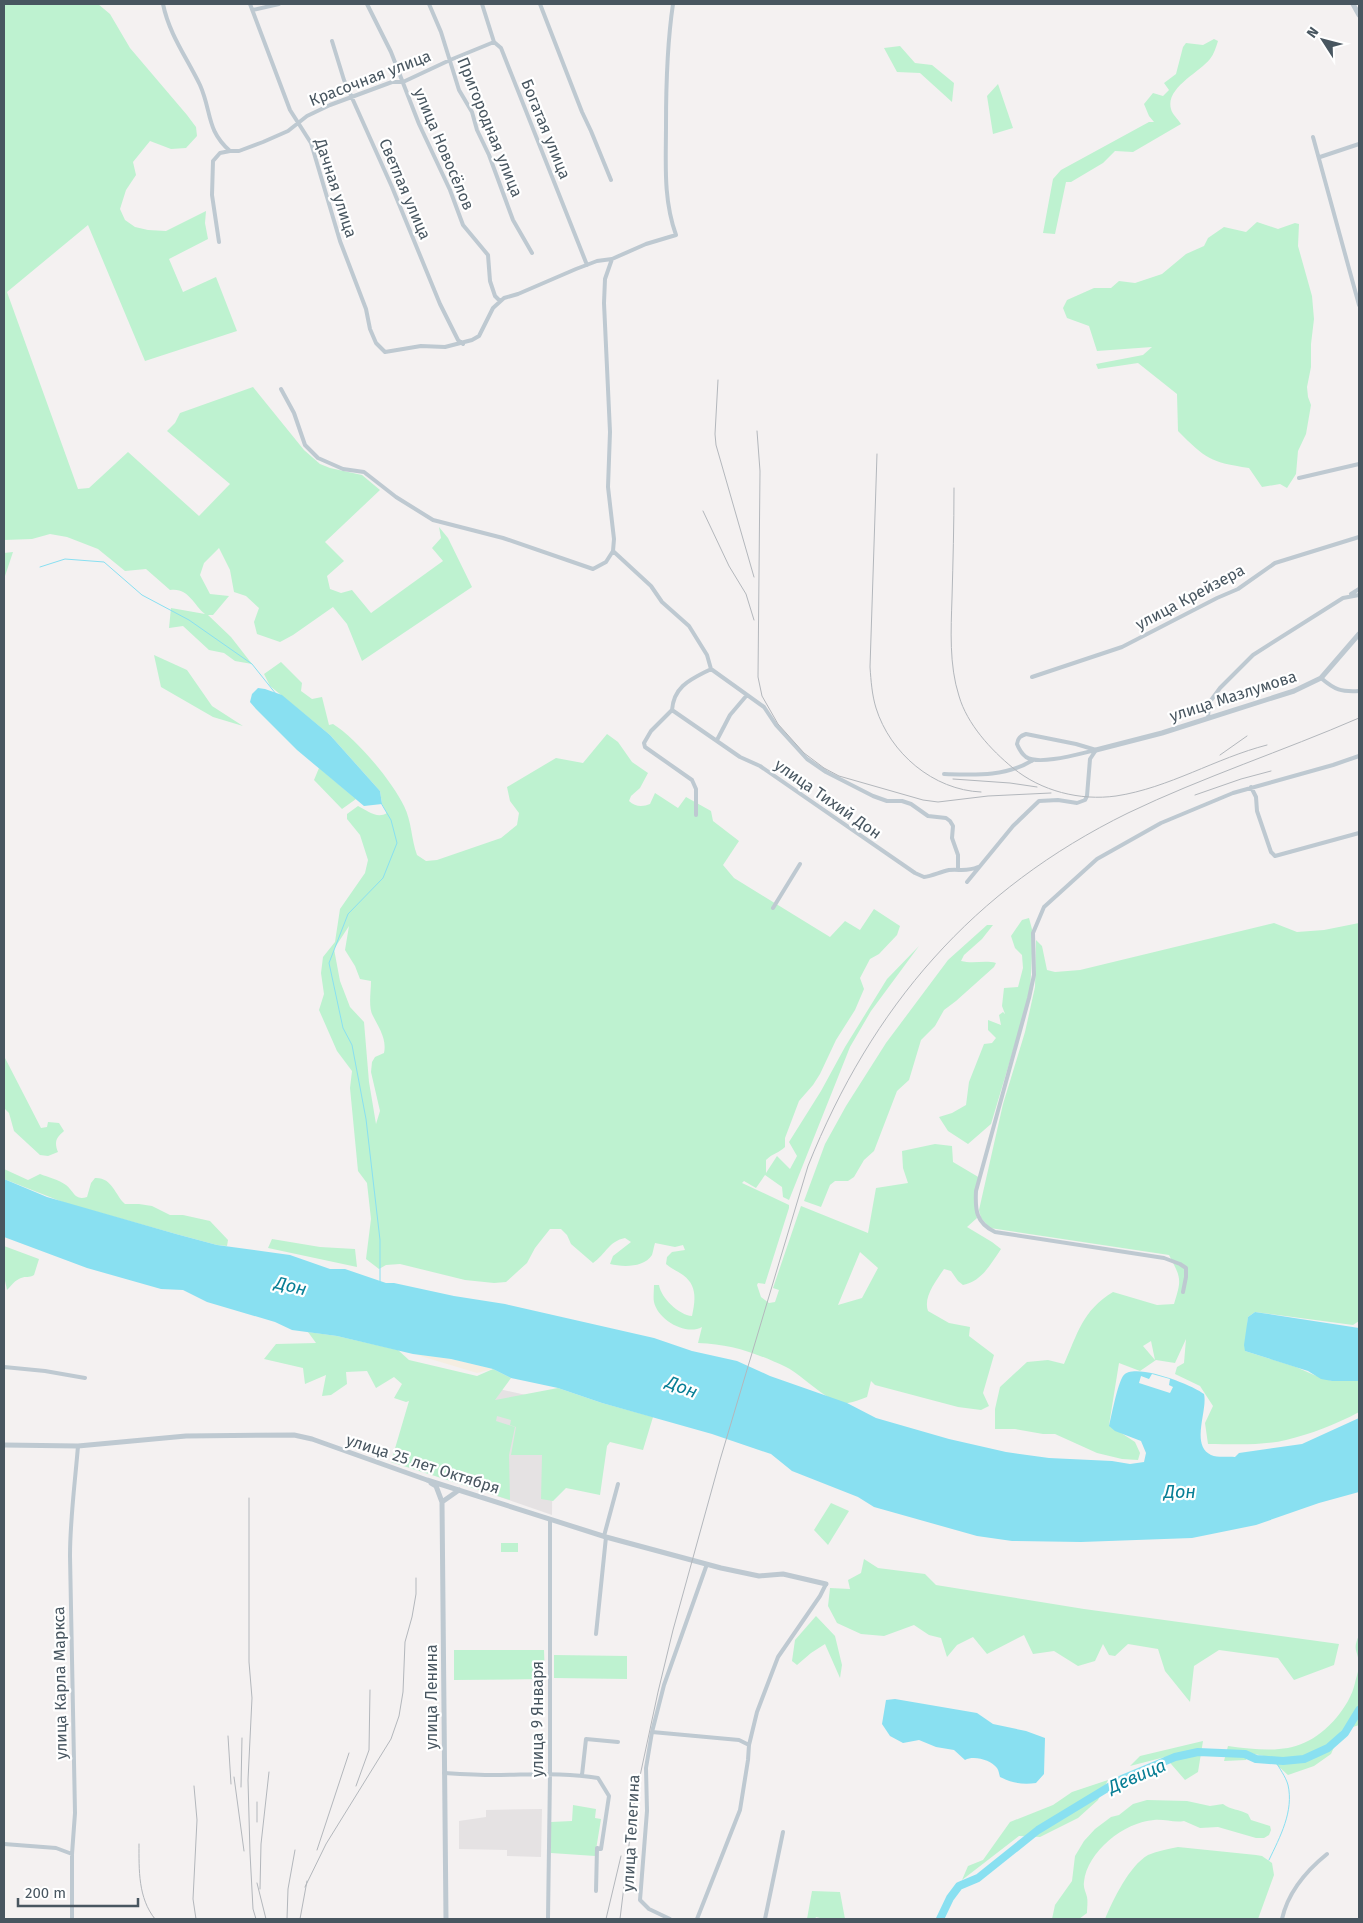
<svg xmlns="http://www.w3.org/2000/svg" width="1363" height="1923" font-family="'Fira Sans',sans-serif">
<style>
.education{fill:#e5e2e3}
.green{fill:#bef2d0;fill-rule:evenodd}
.sand{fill:#f5eee2}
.water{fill:#89e0f1}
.pier{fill:#f4f1f1}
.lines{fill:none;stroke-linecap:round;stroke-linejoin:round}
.stream{stroke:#89e0f1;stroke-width:1}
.river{stroke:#89e0f1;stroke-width:8}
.minor{stroke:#bec9d1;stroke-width:4}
.tertiary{stroke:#bec9d1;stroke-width:5}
.rail{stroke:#b3b7bc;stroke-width:1}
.labels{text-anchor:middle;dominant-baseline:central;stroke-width:4.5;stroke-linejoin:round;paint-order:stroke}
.street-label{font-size:16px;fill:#485660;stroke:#fff}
.water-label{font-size:18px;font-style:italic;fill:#077e95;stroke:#fff}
</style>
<rect width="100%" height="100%" fill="#f4f1f1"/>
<path class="education" d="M490,1387l63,14 -1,114 -90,-31z
M542,1809l-1,48 -34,-1v-6l-48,-1v-28l27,-4v-7z"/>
<path class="green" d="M4,4h94l12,10 20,34 57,67 9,12 1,9 -11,12 -15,1 -21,-8 -17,21 3,13 -10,15 -6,19 5,11 10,7 13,3 18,1 40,-20 -1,12 3,16 -39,20 14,33 33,-15 21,54 -92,30 -57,-136 -81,67 71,197 11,-1 39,-36 71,64 31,-32 -63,-53 8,-8 5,-10 73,-26 51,63 16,14 10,4 32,7 18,15 -55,52 19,19 -17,15 3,13 11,4 11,-3 19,23 72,-52 -11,-13 9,-10 -2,-11 9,11 24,49 -110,74 -15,-37 -14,-17 -40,28 -13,7 -23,-8 -3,-12 5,-14 -13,-12 -12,-4 -4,-22 -11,-22 -15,15 -4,12 10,19 19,2 -16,19h-5l23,22 21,27 -17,-3 -11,-8 -15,-3 -26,-24 -14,2 2,-20 34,6c-12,-10 -17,-27 -35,-24l-24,-21 -21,2 -27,-22 -31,-12 -17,-3 -18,5 -28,1z
M1214,39l4,2c-2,6 -4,13 -8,18 -10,13 -45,29 -39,50 1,5 7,10 10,15l-48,28 -18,-1 -12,12 -32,19h-5l-11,52 -12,-1 10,-54 8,-9 88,-48h5l-5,-6 -5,-12 9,-11 10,3 6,-6 -5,-7 12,-9 7,-27 3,-4 17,2z
M900,46l15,17 17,2 22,18 -2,19 -32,-29 -23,-1 -13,-24z
M998,84l15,44 -20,6 -6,-38z
M1257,222l21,7 17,-6 4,1 -1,22 14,50 2,23 -3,25v23l-4,20 1,10 3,8 -5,29 -8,17 -2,23 -9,14 -7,-4 -18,3 -13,-19c-39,-6 -43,-9 -71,-37l-1,-37 -39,-31 -40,6 -2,-5 47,-9 9,-8 -55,4 -8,-25 -22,-8 -4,-10 4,-8 27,-12h17l8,-7 16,2 27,-9 24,-20 18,-8 4,-8 16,-11 22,5z
M13,552l-9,27v-26z
M154,655l33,15 25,36 31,20 -30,-9 -52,-30z
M281,662l21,21 -1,8 11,8 10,-2 7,28 4,-1c23,14 59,57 71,82 8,16 7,33 13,49l9,6 11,-1 64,-22 16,-13 2,-12 -9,-12 -3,-14 49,-29 27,5 24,-29 11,8 14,20 16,11 -8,15 -9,8 -2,5c6,6 14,6 21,3l5,-11 23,15 8,-11 25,14 2,10 26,20 -16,24 11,13 96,59 15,-16 15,9 14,-21 26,17 -3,9 -18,19 -9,5 -10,19 4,11 -9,21 -19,30 -16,34 -7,11 -14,16 -14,37v9c-6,6 -12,6 -19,13v13l11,-17 13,13 7,-13 -8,-14 32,-51 24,-44 42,-68 32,-33 -48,65 -21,36 -61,153 -6,-3 -1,-10 -17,-12 -9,13 -12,-7 -2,2 47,22v3l-24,76 -7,-1 -1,2 4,12 8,6 6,-1 4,-12 -6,-2 28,-82 67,27 8,-45 32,-5 -5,-15 -1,-17 33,-7 17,2 1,16 27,16 -5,28 2,12 -10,9 25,15 9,7c-11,16 -19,32 -38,36l-5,-4 -7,-10 -7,-2c-8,12 -21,28 -16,42l21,12 21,4 -1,9 25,19 -11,38 6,13 -8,4 -23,-3 -83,-22 -4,-4 -4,16c-6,2 -13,5 -19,6 -19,2 -44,-27 -62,-36 -30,-14 -55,-23 -88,-24l4,-16c-16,9 -44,-7 -48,-25 -1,-5 0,-11 0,-17h5c2,13 20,30 33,31 3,-15 6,-30 -9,-41 -6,-4 -11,-6 -17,-11l1,-7 5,-5 13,-2 -2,-5 -8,2 -20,-4c-1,3 -2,9 -3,12 -8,13 -30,12 -42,9l3,-8 18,-14 -6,-4c-16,3 -19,16 -32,25l-22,-19 -4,-9 -6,-6h-11l-15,19 -8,15 -21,19 -12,1 -29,-3 -65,-16 -14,1 -7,4 -13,-10 5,-40 -4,-36 -9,-12 -8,-83 2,-17 -15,-20 -18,-41 5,-16 -3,-21 2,-16 12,-15 5,-33 25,-36 3,-13 -8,-25 -13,-16v-5l11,-8c10,5 19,13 29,7l-5,-9 -2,-13 -50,-56 -60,-49 -6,-12zM349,926l-4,24 10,16 5,13 11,2c0,10 -3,27 2,35 6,12 14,23 11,37l-9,4 -3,5 -1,10 9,39 -4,13 -7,-42 -5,-60 -14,-15 -10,-26 -6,-32zM860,1252l18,16 -16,30 -24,7z
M319,768l37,31 -14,10 -28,-29z
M1029,918l4,15 -3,61 -39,130 -23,20 -20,-13 -9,-14 13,-4 14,-8 3,-23 15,-38 8,-1 4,-5 -8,-8v-10l13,5 -2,-10 4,-3 2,2 -3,-8 2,-18 14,-1 5,-19 -1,-13 -7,-7 -4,-12 11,-16z
M1274,923l23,9 27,-2 35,-7v398l-6,4 -98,-13 -7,5 -3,34 51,16 18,8 18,6h27v31c-22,12 -48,22 -73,28 -25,6 -53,4 -78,4l-3,-21 8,-17 -13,-20 -25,-12 2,-7 7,-4 2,-24 -11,24 -19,-3 -16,11 -21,-8 -10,62 26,17 5,11 -2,7 -16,-1 -25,-6 -42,-19h-12l-28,-5h-20v-20l5,-22 27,-25 21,-2 16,4c14,-31 18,-53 49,-72l44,13 17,-1c8,-25 7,-26 -5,-49l-179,-27 -9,-10 -2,-8 24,-106 22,-72 10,-45 1,-47 6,6 5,24 8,2 25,-2zM1151,1341l4,19 -12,-14z
M987,925h6l-11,14 -18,16 -3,6c12,3 24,-1 35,2l-2,4 -38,34 -12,9 -9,16 -14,14 -12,40 -12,11 -23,60 -10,9 -10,17 -6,4h-13l-5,4 -9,22 -17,-6 21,-57 21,-38 40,-63 62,-83z
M4,1056l37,72 6,-1 1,-5 11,1 5,8c-8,7 -10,11 -6,21l-10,4 -8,-1 -26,-24 -5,-18 -5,-5z
M4,1169l24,11 12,-6c8,3 19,6 26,11 8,6 8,16 21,12l4,-14 4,-5c17,-1 20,17 30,26h14l13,2 18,9h13l27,6 18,19 -1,6 -10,-1 -41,-11 -111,-31 -61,-24z
M272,1239l48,8 35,2 2,18 -89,-19z
M4,1246l35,13 -5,16c-5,3 -8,1 -13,3 -6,2 -10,8 -14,12l-3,-14z
M308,1332l29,4 61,14 11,10 68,16 16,-7 18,9 -16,22 63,-12 44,15 51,14 -10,33 -33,-8 -3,4 -7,49 -34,-7 -13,13 -12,-2 1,-44h-31l5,-28 -6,-2 1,-5 -14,-4 -1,5 19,6 -6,28 1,45 -119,-38 18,-61 -3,1 -12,-4 8,-14 -8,-7 -18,11 -9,-17 -21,1 1,12 -16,11 -9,1 4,-21 -21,9 -2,-16 -39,-9 12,-15 40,-1z
M831,1503l18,8 -21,34 -14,-15z
M501,1543h17v9h-17z
M864,1559l14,9 47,6 11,11 148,24 255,35 -5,21 -40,15 -16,-22 -59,-8 -25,16 -4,36 -25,-31 -7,-22 -30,-5 -13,12 -6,-1 -6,-11 -8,17 -17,5 -24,-15 -21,3 -9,-19 -37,19 -14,-17 -16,8 -10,12 -6,-19 -12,-3 -15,-10 -30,11 -23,-2 -24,-11 -9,-17 2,-18 20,1 -2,-9 13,-7z
M816,1616l19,20 7,29 -2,13 -15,-34 -14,9 -14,12 -5,-4 3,-21z
M1359,1635v90l-18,6 -10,23 -17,12 -26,9 -20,-18 -18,-4 -4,7 -22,1 4,-15c45,6 77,9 109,-29 8,-10 15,-21 18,-34 1,-5 4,-13 4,-18 -1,-16 -7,-13 0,-30z
M454,1650h90l1,29 -91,1z
M554,1655l73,1v23l-73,-1z
M1203,1741l-5,31 -13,8 -20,-23 -35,9 10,-10z
M1108,1780l-10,20 -20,18 -38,19 -21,-1 -57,44 6,-14 15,-6 27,-38 43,-17 19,-13z
M1147,1800l40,1 23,5 13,-2c8,6 16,5 25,10l3,6 19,6 1,4 -2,5 -5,3h-8l-38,-11 -18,1 -16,-7c-10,2 -19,-2 -30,-1 -30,2 -67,32 -70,62 -1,6 2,10 3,15 1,5 0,11 0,16l-8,6h-27l3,-14 17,-24 3,-25 9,-15 11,-12 16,-12 8,-2 14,-11z
M573,1805l23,4 -1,9 6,1 -6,37 -44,-3v-31l21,-1z
M1178,1847l78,8 6,1 10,7 2,12 -16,44h-153c8,-19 24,-53 43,-64 10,-4 20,-6 30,-8z
M812,1891l28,1 5,27h-21l-8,-2 -1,2h-8z"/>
<path class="sand" d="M414,1354l37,5 42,10 -16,4z"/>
<path class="water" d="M258,688l7,1 17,6 48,40 50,56 2,13 -18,2 -67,-56 -41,-41 -6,-7 2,-8z
M4,1179l43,18 129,37 41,11 73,10 40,14h15l41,14h8l60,13 51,8 149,34 38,13 45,10 33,15 77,27 29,15 73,21 57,13 43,6 63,3 18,3 14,-2 2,-9 -5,-12 -26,-10 -6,-5c3,-12 8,-40 14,-50 10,-15 70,9 81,18 4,16 -14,51 7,61 7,3 17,1 24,2l4,-4 63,-9 57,-26v74l-40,11 -63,22 -64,13 -111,4 -69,-1 -35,-5 -103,-29 -16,-10 -66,-26 -21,-17 -59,-20 -110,-31 -44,-15 -47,-10 -18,-9 -42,-10 -38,-5 -76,-18 -45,-6 -17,-8 -68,-20 -24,-12 -22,-1 -74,-21 -83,-31z
M1255,1312l104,16v53h-27l-11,-2 -13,-8 -63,-20 -1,-6 4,-28z
M895,1699l82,14 16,11 33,7 19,7 -1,36 -8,9c-13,2 -24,0 -36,-6 -1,-3 -1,-6 -3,-9 -6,-8 -23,-13 -32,-8l-11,-10 -18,-3 -17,-7 -16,3 -13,-7 -8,-12 4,-24z"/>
<path class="pier" d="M1152,1374l18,5 -1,6 4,2 -3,6 -31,-10 2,-7 8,3z"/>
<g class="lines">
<path class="stream" d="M40,567l25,-8 39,3 38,33 47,25 63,44 24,30
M380,1282v-42l-14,-121 -14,-74 -9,-17 -14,-65 19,-49 35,-36 14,-35 -6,-23 -10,-17
M1269,1860c11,-23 25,-49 19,-75 -2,-8 -9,-17 -13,-25"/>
<path class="river" d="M940,1919l10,-21 9,-12 19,-8 60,-48 84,-51 53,-22 23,-5 47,2 11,5 27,2 21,-2 24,-11 17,-15 14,-23"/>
<path class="minor" d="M163,4c6,30 24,54 37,81 12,27 6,45 30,66l-10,2 -7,8 -1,34 7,47
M250,4l40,106 21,33 29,98 26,68 4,20 6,14 9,9 36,-6 24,1 27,-7 7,-4 14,-28 11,-10 14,-4 58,-25 21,-8 15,-2 34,-15 30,-9c-13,-36 -10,-72 -10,-110 0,-40 1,-81 7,-121
M367,4l24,48 28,72 31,66 13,35 25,30 2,26 5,15 5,5
M429,4l12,28 18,58 13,22 5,18 12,25 24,65 19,33
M482,4l12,38 7,6 86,217
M540,4l42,108 9,19 20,49
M253,10l26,-6
M332,41l12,39 48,107 48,117 18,36 5,4
M1313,137l46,168
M230,151h9l24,-9 25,-11 19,-15 23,-11 62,-23h11l47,-22 44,-18
M1320,157l39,-13
M612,259l-7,20 -1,24 6,129 -2,55 6,52 -1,12 38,35 11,16 27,24 18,29 4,14 53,38 12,18 31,34 19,13 47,24 14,5h15l9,3 17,12 18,2 4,3 3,5 -1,12 6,17v15
M281,389l13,24 11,32 13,13 25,11 21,3 32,25 37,23 70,18 90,31 13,-7 7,-11
M1299,478l60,-14
M1351,594l8,-5
M1032,677l90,-30 95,-49 21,-9 37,-26 84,-26
M1321,678c14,12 20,14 38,13
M672,710l68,47 20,9 155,107 9,4c8,-1 16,-5 25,-7 11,-1 18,2 29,-3
M1208,718l1,-15 11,-15 33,-33 90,-57 16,-3
M1026,734l50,10 20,6c-14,3 -57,16 -70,7 -4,-3 -7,-8 -9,-13 1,-6 3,-8 9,-10z
M717,740l13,-25 17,-20
M944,774c31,1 62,3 89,-14
M1251,787l5,10 1,14 14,41 4,4 84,-23
M696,815v-26l-4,-9 -47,-33 -1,-4 7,-12 21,-21c2,-25 20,-31 39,-41
M967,882l46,-56 26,-25 19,-1 19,3 8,-3 2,-4 3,-37 6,-9
M773,908l27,-44
M1183,1292l3,-15v-9l-6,-4 -16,-6 -169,-26c-19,-9 -20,-22 -19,-41l53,-193 5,-23 -1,-42 11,-26 53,-48 64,-36 72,-30 100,-28 26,-9
M4,1367l41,4 40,7
M604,1536l14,-52
M596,1634l10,-97
M652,1732l87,8 10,5
M444,1773c17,1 34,2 50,2 35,0 70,-3 104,3l11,18 -8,53 -4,-1 -1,43
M582,1775l4,-36 32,3
M4,1844l52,4 16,6
M72,1919v-65l3,-41 -5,-257c0,-37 5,-73 8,-110
M548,1919l2,-145v-254
M670,1919l-21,-10 -9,-9 7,-89 -1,-43 6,-36 12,-47 43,-121
M697,1919l43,-109 8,-50 1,-15 8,-33 21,-55 42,-61 6,-12
M765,1919l18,-87
M1282,1919c6,-27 24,-48 45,-65"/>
<path class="tertiary" d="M1353,4l6,11
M1096,750l66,-17 132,-42 27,-13 38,-44
M4,1445l74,1 108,-10 108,-1 18,4 115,41 179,57 115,31 38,8 24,-2 43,10
M431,1483l5,3 6,16 4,417
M442,1502l17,-12"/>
<path class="rail" d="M718,380l-3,54 1,11 38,132
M757,431l3,40 -2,206 4,19 16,28 26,29 20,15 15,8 84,24 15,2 50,-6 63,-3
M877,454l-7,213c1,14 2,28 6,41 14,45 57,82 105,84
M954,488c0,37 -1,74 -2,110 -1,32 -3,67 7,98 8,28 32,54 54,72 28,23 67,33 103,28 53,-8 100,-38 151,-51
M703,511l26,55 17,28 8,26
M1220,755l27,-19
M953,779l57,4 27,4
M1195,795l46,-16 30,-8
M249,1498v164l3,36 -4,82 2,73 3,56 3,10
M228,1736l3,48
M234,1777l10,74
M194,1786l3,34 -4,79 3,20
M356,1786l13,-36 1,-60
M241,1787l1,-49
M257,1822v-20
M139,1844c0,26 -1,54 16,75
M317,1850l32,-97
M257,1883l9,36
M305,1887l21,-43 65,-105 8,-23 4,-24 2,-50 7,-25 4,-23v-16
M260,1889l1,-45 8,-72
M287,1919l1,-30 7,-39
M300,1919l7,-38
M606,1919l15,-63
M620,1919l14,-115 24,-112 15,-62 47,-170 88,-294c64,-160 165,-277 320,-353 75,-36 155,-62 231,-95"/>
</g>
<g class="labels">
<g class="street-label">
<text transform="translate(370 78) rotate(-21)">Красочная улица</text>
<text transform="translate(490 127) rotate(68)">Пригородная улица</text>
<text transform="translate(546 129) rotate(68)">Богатая улица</text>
<text transform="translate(444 149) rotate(67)">улица Новосёлов</text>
<text transform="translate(336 188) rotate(72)">Дачная улица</text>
<text transform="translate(405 189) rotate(67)">Светлая улица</text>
<text transform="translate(1190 597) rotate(-28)">улица Крейзера</text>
<text transform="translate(1233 696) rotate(-18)">улица Мазлумова</text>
<text transform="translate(828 799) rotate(35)">улица Тихий Дон</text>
<text transform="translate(423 1464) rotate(18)">улица 25 лет Октября</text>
<text transform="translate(60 1683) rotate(-91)">улица Карла Маркса</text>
<text transform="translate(431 1697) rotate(-90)">улица Ленина</text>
<text transform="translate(537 1719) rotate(-90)">улица 9 Января</text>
<text transform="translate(631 1833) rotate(-87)">улица Телегина</text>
</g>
<g class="water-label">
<text transform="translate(291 1286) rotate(14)">Дон</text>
<text transform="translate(682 1387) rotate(22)">Дон</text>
<text x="1180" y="1492">Дон</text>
<text transform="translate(1137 1776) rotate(-23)">Девица</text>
</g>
</g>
<rect width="1363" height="1923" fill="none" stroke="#485660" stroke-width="10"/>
<g transform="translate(1323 40) rotate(306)" stroke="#ffffff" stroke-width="4" paint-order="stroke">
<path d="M0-4L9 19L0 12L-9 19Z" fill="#485660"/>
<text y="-8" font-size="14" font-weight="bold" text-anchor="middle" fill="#485660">N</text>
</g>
<path d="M18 1898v8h120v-8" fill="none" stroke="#485660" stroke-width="2.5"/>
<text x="25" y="1898" font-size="15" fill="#485660" stroke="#ffffff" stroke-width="4" paint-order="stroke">200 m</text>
</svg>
